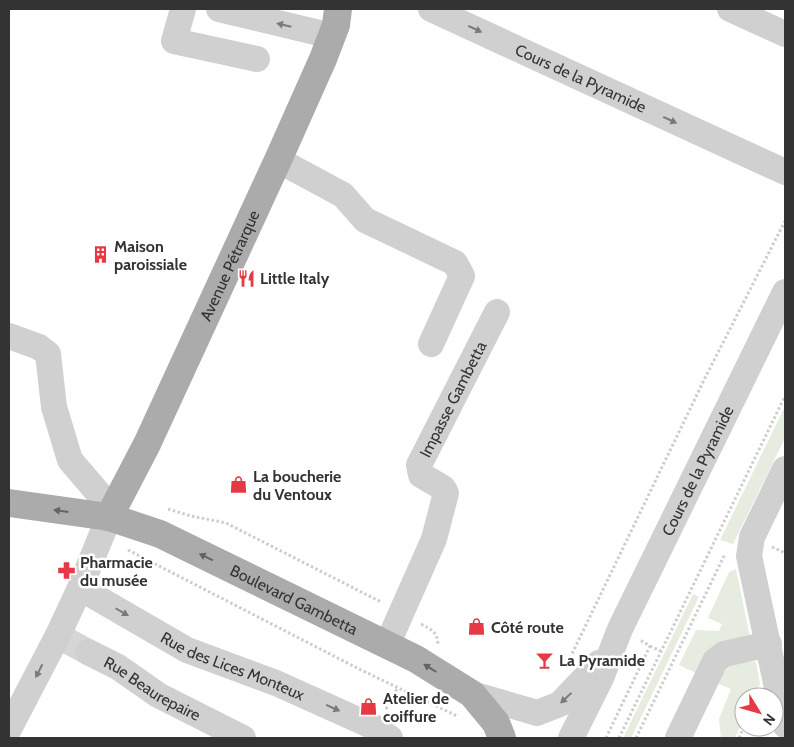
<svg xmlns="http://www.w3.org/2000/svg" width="794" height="747" font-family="Cabin,sans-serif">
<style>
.green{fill:#e6ecdf}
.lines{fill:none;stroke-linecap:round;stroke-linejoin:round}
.minor-tunnel{stroke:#d6d6d6;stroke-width:26;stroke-dasharray:26 13;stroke-linecap:butt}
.path{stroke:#cdcdcd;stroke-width:3;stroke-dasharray:2.5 2.5;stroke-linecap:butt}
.minor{stroke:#d0d0d0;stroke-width:26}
.major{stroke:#ababab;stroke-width:28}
.oneway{fill:#7a7a7a}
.oneway2{fill:#636363}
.labels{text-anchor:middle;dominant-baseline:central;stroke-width:5;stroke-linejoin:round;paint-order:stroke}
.street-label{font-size:16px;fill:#333;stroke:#fff}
.poi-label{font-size:16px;font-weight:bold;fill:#333;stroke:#fff;text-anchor:start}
</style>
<rect width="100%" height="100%" fill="#fff"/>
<path class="green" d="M785,406v32l-52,106 -13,-4z
M736,569l14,68 -50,38 -21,-10 17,-35 23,1 3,-7 -14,-6 21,-46z
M693,594l6,3 -68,141h-8z
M746,661l10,1 4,22 -6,13h-10v22l-9,19h-14l-2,-19 12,-30 -14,-6c9,-16 11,-18 29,-22z"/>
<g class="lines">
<path class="minor-tunnel" d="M64,639l24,13"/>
<path class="path" d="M168,509l23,7 35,7 155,79
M772,547l13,6
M128,550l231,119 98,47
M421,624c11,6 16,8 17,20
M650,646l11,5
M570,658l134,-278 81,-159
M386,709l12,-22
M606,738l44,-92 -10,-6
M619,738l166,-342
M636,738l89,-184
M739,738l5,-11"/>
<g class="minor">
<path d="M183,9l-9,32 83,18"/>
<path d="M219,9l113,27"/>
<path id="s1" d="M431,9l354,163"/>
<path d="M730,9l55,25"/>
<path d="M278,160l65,35 22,25 90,43 7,13 -31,68"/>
<path d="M9,336l30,11 9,7 6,53 16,53 35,41 4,16 -29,71 -22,47 -49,94"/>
<path d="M785,469l-33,68 -3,19 36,169"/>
<path id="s2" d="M80,588l107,62 89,33 100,45 14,10"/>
<path id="s3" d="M387,645l47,-106 12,-46 -3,-5 -22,-13 -2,-10 78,-153"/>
<path id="s4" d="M88,652l30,15 40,28 85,43"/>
<path d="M472,694l65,19 23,-9 39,-41"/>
<path id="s5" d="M571,738l30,-60 19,-49 165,-337"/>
<path d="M678,738l37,-77 9,-7 45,-10"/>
</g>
<g class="major">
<path id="s6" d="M9,503l100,14 51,17 256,125 56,35 24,29 6,15"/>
<path id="s7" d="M109,517l38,-73 131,-284 45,-101 13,-34 2,-16"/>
</g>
</g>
<defs><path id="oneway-solid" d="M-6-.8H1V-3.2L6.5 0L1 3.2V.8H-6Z" transform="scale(1.25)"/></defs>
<g class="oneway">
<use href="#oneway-solid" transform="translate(284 25) rotate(-167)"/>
<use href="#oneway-solid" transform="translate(475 29) rotate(25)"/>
<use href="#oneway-solid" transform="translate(670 120) rotate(25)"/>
<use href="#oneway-solid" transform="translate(122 612) rotate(30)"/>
<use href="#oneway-solid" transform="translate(39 671) rotate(117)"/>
<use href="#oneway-solid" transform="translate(566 698) rotate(137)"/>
<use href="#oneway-solid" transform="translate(333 708) rotate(24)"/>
</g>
<g class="oneway2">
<use href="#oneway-solid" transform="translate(61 511) rotate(-172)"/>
<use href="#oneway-solid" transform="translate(206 557) rotate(-154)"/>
<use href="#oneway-solid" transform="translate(430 668) rotate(-148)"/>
</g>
<defs>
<symbol id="building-bare" viewBox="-9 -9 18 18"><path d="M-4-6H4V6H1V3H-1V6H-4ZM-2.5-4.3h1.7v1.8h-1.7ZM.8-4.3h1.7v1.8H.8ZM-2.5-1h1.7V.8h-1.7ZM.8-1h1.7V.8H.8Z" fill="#e63946" stroke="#fff" stroke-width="2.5" paint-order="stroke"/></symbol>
<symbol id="restaurant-bare" viewBox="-9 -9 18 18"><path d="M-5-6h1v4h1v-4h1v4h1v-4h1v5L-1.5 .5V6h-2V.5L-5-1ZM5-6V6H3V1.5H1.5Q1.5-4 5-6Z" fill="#e63946" stroke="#fff" stroke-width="2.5" paint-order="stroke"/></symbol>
<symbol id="shop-bare" viewBox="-9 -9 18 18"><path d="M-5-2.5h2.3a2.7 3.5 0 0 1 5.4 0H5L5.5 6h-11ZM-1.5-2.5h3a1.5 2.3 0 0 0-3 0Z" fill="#e63946" stroke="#fff" stroke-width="2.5" paint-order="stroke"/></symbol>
<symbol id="pharmacy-bare" viewBox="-9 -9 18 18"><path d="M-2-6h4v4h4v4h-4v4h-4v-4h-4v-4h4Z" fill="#e63946" stroke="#fff" stroke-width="2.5" paint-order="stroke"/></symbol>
<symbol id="bar-bare" viewBox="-9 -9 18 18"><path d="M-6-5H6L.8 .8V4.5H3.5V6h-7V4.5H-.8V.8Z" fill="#e63946" stroke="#fff" stroke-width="2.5" paint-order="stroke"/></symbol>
</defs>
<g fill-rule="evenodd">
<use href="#building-bare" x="88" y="242" width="25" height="25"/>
<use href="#restaurant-bare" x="234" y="266" width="25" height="25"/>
<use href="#shop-bare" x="226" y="472" width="25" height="25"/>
<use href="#pharmacy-bare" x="54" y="558" width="25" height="25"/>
<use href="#shop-bare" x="464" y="614" width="25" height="25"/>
<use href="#bar-bare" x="532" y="648" width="25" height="25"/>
<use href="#shop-bare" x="356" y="694" width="25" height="25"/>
</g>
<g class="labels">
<g class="street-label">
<text stroke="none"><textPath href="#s1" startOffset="165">Cours de la Pyramide</textPath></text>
<text stroke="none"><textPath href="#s7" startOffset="279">Avenue Pétrarque</textPath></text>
<text stroke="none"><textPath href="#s3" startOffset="279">Impasse Gambetta</textPath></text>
<text stroke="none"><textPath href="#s5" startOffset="296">Cours de la Pyramide</textPath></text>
<text stroke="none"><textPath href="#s6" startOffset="304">Boulevard Gambetta</textPath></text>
<text stroke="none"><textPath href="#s2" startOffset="172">Rue des Lices Monteux</textPath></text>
<text stroke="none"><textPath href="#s4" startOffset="74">Rue Beaurepaire</textPath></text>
</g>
<g class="poi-label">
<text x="114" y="246">Maison<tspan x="114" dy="18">paroissiale</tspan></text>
<text x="260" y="278">Little Italy</text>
<text x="253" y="476">La boucherie<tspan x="253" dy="18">du Ventoux</tspan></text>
<text x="80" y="562">Pharmacie<tspan x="80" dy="18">du musée</tspan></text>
<text x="491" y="627">Côté route</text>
<text x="559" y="660">La Pyramide</text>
<text x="383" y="698">Atelier de<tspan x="383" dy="18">coiffure</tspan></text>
</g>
</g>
<rect width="794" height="747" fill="none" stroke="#333333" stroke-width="20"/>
<g transform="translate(759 712) rotate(127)"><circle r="24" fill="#ffffff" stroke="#adadad"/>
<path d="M0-4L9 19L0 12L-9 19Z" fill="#e63946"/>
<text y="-8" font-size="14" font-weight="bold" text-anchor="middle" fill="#333333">N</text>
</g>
</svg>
